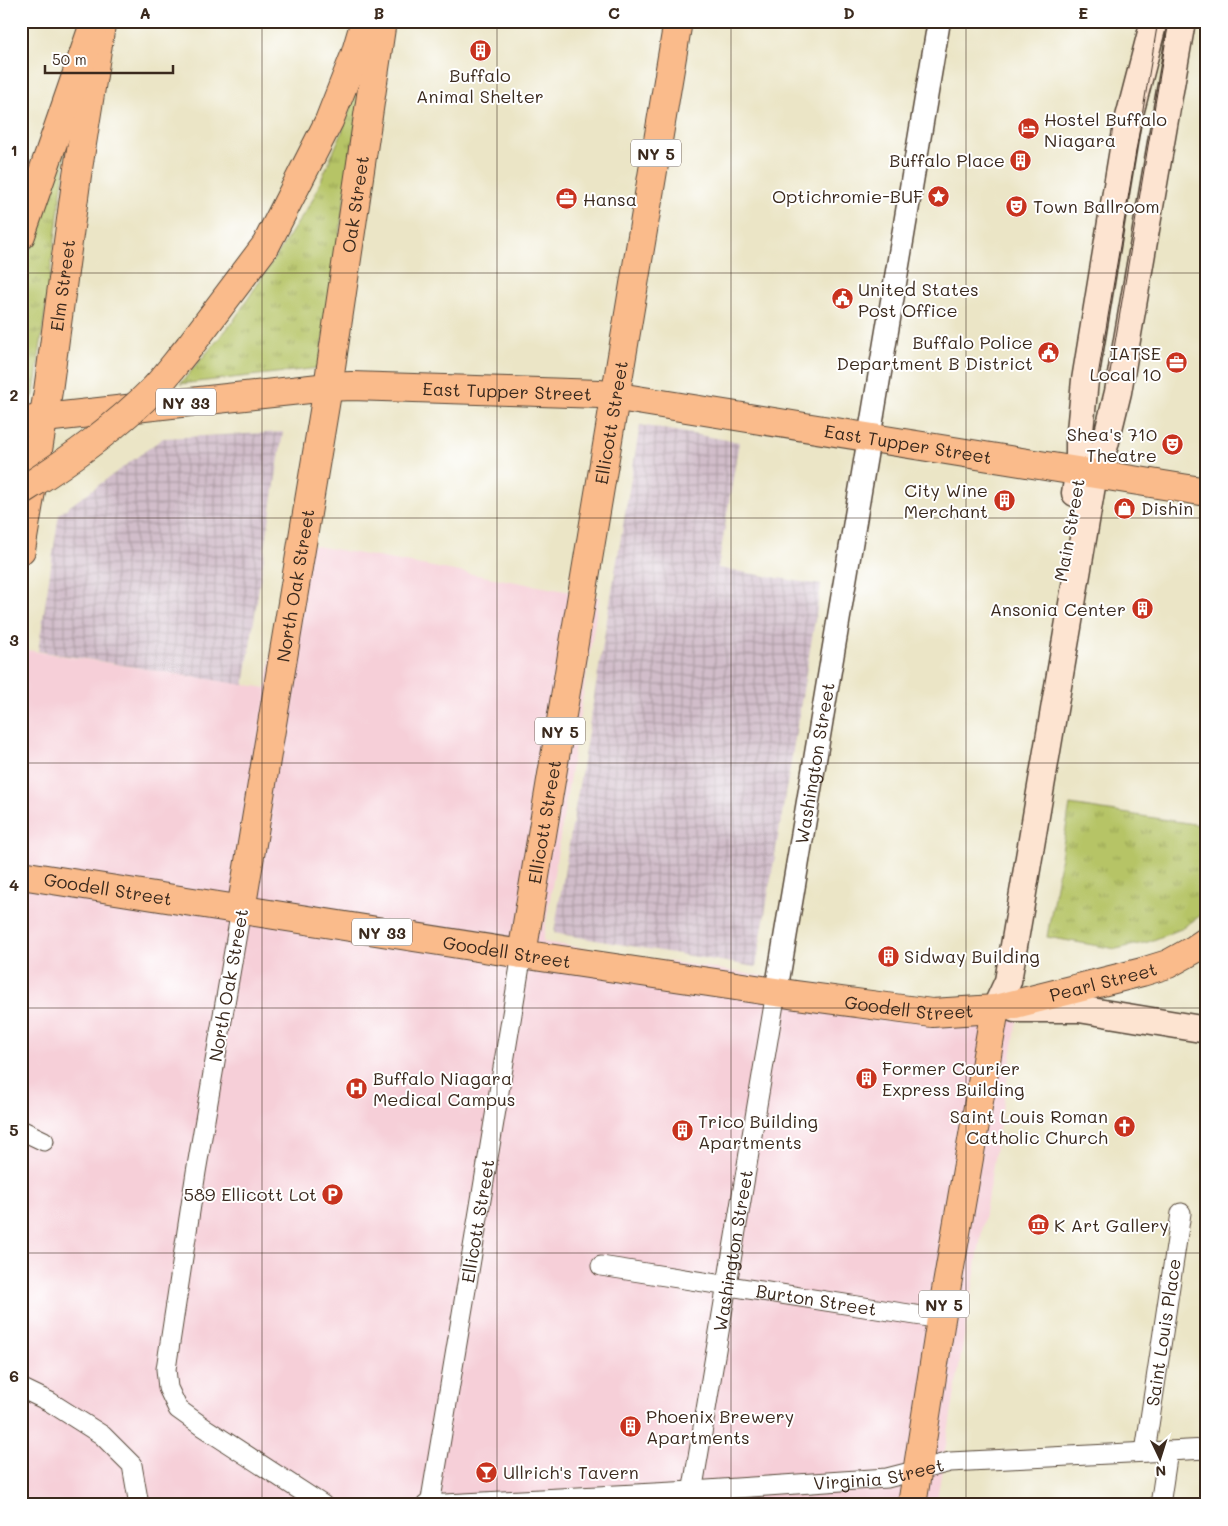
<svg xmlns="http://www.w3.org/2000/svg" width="1228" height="1526" font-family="Mali,sans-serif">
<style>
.built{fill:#f6cfd8}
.industrial{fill:url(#industrial-grid)}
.grass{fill:url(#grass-tufts);stroke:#787742}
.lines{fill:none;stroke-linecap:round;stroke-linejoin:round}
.minor-casing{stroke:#554637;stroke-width:21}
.tertiary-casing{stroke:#554637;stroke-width:25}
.secondary-casing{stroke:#554637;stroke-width:29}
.primary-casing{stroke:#554637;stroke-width:30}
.motorway-casing{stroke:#554637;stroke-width:30}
.minor{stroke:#fff;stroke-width:19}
.tertiary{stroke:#fff;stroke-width:22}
.secondary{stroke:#fde4d1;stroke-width:26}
.primary{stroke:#fabb8b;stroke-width:28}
.motorway{stroke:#fabb8b;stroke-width:28}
.tram{stroke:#3b2a1e;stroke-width:1}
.motorway-bridge-casing{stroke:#554637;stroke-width:30;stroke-linecap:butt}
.motorway-bridge{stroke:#fabb8b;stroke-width:28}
.grid{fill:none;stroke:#3b2a1e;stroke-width:1;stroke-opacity:0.55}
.labels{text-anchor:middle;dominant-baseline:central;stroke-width:4;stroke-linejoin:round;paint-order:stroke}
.shield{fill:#fff;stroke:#766a62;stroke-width:1}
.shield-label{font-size:16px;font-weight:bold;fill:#3b2a1e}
.poi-label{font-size:18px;fill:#3b2a1e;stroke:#fff;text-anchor:start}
.street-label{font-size:18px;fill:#3b2a1e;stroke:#fff}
.neatline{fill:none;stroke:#3b2a1e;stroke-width:2}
.grid-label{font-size:16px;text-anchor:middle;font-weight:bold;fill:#3b2a1e}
</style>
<defs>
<pattern id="industrial-grid" width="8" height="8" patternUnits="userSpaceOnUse" patternTransform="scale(1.25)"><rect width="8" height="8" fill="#d1bdca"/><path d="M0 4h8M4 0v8" fill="none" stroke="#ab9aa3"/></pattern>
<pattern id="grass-tufts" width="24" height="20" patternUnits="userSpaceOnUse" patternTransform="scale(1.25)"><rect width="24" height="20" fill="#b6c466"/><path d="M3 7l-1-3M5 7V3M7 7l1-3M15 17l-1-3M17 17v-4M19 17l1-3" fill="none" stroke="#959f53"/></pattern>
</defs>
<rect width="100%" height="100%" fill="#fff"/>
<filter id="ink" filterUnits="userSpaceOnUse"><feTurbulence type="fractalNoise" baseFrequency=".02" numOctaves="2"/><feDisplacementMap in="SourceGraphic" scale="10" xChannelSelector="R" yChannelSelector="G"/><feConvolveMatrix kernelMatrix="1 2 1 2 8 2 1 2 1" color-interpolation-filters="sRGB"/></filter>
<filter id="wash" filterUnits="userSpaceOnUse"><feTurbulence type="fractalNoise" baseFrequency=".0096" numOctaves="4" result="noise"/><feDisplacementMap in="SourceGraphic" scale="20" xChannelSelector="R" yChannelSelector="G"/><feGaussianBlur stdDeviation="1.12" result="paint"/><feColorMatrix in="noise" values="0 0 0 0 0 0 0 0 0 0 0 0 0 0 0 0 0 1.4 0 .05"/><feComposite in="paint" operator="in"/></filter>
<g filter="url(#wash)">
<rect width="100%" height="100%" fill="#ebe5c6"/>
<path class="built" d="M289,541l310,56 -56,345 475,74 -82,489h-915v-856l245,39z"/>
<path class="industrial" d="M640,425l99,17 -21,126 103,17 -65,382 -202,-34z
M283,432l-39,253 -206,-34 21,-137 104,-76z"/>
<path class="grass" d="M366,58l-47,310 -139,16 52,-61 80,-122 30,-69z
M68,141l-34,254 -7,11 -6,1v-142l9,-15z
M1070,805l137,21v85l-26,18 -33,13 -32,7 -69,-12z"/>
</g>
<g filter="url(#ink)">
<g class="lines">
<defs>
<g id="minor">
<path d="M241,910l-45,262 -30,197 2,19 10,21 25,18 120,78"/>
<path d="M21,1130l23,11"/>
<path id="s1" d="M601,1266l340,53"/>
<path d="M21,1388l29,14 52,33 30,30 7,40"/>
<path id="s2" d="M1145,1452l36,-239"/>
<path id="s3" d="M426,1505l266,-14 195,-13 63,-16 257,-13"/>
<path id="s4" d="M430,1505l92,-551"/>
<path id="s5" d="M690,1505l86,-513"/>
<path d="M1160,1505l8,-54"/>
</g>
<g id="tertiary">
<path id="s6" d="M776,992l163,-971"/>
</g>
<path id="secondary" d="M1075,493l4,-23v-29l6,-61 42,-255 27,-104
M995,1009l13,-28 86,-507 11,-29 13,-53 64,-371
M1015,1009h64l128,21"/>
<g id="primary">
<path id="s7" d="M44,418l284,-31 23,-1 249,8 607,98"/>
<path id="s8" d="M21,550l27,-159 29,-216 24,-150"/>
<path id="s9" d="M21,875l520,82 255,38 136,18 63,-4 147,-37 26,-8 27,-15 12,-8"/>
<path id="s10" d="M241,910l87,-523 54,-366"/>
<path id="s11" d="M522,954l156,-933"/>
<path d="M912,1505l29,-186 54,-310"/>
</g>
<path id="motorway" d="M21,235l74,-214
M189,347l77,-102 63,-124 26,-66 10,-34
M21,422l23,-4"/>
</defs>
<use href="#minor" class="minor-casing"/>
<use href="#tertiary" class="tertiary-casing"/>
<use href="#secondary" class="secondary-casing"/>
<use href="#primary" class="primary-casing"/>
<use href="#motorway" class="motorway-casing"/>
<use href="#minor" class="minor"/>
<use href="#tertiary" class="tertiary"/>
<use href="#secondary" class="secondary"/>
<use href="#primary" class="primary"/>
<use href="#motorway" class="motorway"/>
<path class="tram" d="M1097,382l61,-361
M1108,384l61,-363"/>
<defs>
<path id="motorway-bridge" d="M21,491c48,-30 94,-63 134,-103 12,-13 23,-28 34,-41"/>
</defs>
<use href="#motorway-bridge" class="motorway-bridge-casing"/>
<use href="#motorway-bridge" class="motorway-bridge"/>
</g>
</g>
<path class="grid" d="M262,21v1484M497,21v1484M731,21v1484M966,21v1484M21,273h1186M21,518h1186M21,763h1186M21,1008h1186M21,1253h1186"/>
<defs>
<symbol id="building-disc" viewBox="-11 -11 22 22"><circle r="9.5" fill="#c8321e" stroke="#fff"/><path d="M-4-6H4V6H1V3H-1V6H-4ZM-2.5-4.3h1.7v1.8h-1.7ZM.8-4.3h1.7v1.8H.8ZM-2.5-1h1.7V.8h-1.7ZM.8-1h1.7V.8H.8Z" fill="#fff"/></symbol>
<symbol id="hotel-disc" viewBox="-11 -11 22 22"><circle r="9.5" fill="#c8321e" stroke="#fff"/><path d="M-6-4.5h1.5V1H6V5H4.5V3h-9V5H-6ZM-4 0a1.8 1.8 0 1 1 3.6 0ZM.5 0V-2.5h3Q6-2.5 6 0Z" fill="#fff"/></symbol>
<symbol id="sight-disc" viewBox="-11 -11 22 22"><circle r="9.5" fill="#c8321e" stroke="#fff"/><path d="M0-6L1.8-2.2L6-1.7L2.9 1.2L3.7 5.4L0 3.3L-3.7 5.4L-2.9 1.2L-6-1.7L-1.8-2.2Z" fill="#fff"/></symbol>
<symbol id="office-disc" viewBox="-11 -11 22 22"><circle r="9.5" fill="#c8321e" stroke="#fff"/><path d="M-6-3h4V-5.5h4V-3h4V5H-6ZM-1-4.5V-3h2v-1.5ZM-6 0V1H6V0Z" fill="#fff"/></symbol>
<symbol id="theatre-disc" viewBox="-11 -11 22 22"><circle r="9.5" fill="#c8321e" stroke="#fff"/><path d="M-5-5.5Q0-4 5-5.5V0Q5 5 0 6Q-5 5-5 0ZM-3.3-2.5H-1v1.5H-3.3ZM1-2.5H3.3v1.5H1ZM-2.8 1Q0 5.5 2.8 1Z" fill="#fff"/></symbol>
<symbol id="civic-disc" viewBox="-11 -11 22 22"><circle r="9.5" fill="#c8321e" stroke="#fff"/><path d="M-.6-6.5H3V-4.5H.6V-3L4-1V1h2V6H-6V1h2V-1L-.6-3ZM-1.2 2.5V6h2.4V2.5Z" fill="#fff"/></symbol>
<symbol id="shop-disc" viewBox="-11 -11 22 22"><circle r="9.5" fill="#c8321e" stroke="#fff"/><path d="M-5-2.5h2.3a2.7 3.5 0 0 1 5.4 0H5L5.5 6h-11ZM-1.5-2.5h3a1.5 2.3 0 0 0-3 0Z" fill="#fff"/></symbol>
<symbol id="hospital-disc" viewBox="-11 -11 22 22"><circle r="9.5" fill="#c8321e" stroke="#fff"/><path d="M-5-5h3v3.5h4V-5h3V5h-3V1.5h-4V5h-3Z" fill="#fff"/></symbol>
<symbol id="church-disc" viewBox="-11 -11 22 22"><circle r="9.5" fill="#c8321e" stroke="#fff"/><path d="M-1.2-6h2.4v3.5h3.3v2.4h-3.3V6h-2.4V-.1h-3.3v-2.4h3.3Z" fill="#fff"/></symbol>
<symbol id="parking-disc" viewBox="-11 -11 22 22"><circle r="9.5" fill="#c8321e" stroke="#fff"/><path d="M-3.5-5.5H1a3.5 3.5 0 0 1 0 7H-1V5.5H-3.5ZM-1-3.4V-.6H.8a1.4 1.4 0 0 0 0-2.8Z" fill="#fff"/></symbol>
<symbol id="museum-disc" viewBox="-11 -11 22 22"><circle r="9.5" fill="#c8321e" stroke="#fff"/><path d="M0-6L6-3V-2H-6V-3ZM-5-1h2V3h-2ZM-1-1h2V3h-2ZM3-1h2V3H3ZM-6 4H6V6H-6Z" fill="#fff"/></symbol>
<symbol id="bar-disc" viewBox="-11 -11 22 22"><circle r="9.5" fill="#c8321e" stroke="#fff"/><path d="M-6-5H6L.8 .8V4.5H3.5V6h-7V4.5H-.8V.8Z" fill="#fff"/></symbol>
</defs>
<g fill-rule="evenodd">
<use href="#building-disc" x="468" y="38" width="25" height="25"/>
<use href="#hotel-disc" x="1016" y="116" width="25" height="25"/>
<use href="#building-disc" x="1008" y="148" width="25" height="25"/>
<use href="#sight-disc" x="926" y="184" width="25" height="25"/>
<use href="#office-disc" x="554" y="186" width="25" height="25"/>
<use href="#theatre-disc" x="1004" y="194" width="25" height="25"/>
<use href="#civic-disc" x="830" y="286" width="25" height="25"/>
<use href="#civic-disc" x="1036" y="340" width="25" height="25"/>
<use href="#office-disc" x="1164" y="350" width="25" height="25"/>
<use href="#theatre-disc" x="1160" y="432" width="25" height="25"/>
<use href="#building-disc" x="992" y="488" width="25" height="25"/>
<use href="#shop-disc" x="1112" y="496" width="25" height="25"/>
<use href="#building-disc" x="1130" y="596" width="25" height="25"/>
<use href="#building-disc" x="876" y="944" width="25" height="25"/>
<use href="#building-disc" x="854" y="1066" width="25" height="25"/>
<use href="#hospital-disc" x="344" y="1076" width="25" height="25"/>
<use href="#church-disc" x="1112" y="1114" width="25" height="25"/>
<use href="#building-disc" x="670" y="1118" width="25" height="25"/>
<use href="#parking-disc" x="320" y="1182" width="25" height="25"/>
<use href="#museum-disc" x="1026" y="1212" width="25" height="25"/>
<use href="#building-disc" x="618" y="1414" width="25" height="25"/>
<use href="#bar-disc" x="474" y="1460" width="25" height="25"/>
</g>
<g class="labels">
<g class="shield">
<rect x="631" y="139.5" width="50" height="27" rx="4"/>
<rect x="156" y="388.5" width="60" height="27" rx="4"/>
<rect x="535" y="717.5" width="50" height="27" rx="4"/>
<rect x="352" y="918.5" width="60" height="27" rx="4"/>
<rect x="919" y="1290.5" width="50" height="27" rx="4"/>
</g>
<g class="shield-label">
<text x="656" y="153">NY 5</text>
<text x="186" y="402">NY 33</text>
<text x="560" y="731">NY 5</text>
<text x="382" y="932">NY 33</text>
<text x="944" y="1304">NY 5</text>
</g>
<g class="poi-label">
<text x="480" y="75" text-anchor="middle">Buffalo<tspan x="480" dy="21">Animal Shelter</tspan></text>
<text x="1044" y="119">Hostel Buffalo<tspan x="1044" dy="21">Niagara</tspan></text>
<text x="1005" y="160" text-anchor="end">Buffalo Place</text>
<text x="923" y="196" text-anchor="end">Optichromie-BUF</text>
<text x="583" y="199">Hansa</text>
<text x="1033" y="206">Town Ballroom</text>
<text x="858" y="289">United States<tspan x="858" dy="21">Post Office</tspan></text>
<text x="1033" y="342" text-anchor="end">Buffalo Police<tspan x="1033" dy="21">Department B District</tspan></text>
<text x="1161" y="353" text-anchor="end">IATSE<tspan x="1161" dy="21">Local 10</tspan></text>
<text x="1157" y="434" text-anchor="end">Shea's 710<tspan x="1157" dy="21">Theatre</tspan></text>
<text x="988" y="490" text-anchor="end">City Wine<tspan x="988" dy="21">Merchant</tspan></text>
<text x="1141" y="508">Dishin</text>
<text x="1126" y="609" text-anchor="end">Ansonia Center</text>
<text x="904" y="956">Sidway Building</text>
<text x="882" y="1068">Former Courier<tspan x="882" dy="21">Express Building</tspan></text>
<text x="373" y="1078">Buffalo Niagara<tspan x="373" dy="21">Medical Campus</tspan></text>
<text x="1108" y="1116" text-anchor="end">Saint Louis Roman<tspan x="1108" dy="21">Catholic Church</tspan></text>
<text x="698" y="1121">Trico Building<tspan x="698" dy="21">Apartments</tspan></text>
<text x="317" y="1194" text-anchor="end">589 Ellicott Lot</text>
<text x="1054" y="1225">K Art Gallery</text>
<text x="646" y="1416">Phoenix Brewery<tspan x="646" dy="21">Apartments</tspan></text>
<text x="503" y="1472">Ullrich's Tavern</text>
</g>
<g class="street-label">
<text stroke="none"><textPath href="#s10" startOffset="715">Oak Street</textPath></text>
<text stroke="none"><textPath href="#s8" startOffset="268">Elm Street</textPath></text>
<text stroke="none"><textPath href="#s7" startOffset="465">East Tupper Street</textPath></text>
<text stroke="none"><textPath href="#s11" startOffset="539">Ellicott Street</textPath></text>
<text stroke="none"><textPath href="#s7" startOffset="870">East Tupper Street</textPath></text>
<text transform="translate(1069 530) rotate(-80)">Main Street</text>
<text stroke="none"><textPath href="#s10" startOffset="329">North Oak Street</textPath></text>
<text stroke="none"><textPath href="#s6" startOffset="232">Washington Street</textPath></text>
<text stroke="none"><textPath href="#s11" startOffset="134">Ellicott Street</textPath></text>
<text stroke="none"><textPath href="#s9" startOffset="88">Goodell Street</textPath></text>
<text stroke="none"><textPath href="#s9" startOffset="492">Goodell Street</textPath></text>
<text stroke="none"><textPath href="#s9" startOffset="1096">Pearl Street</textPath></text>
<text transform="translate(228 985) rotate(-80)">North Oak Street</text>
<text stroke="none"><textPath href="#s9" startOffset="898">Goodell Street</textPath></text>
<text stroke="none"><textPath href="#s4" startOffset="288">Ellicott Street</textPath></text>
<text stroke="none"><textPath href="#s5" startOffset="258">Washington Street</textPath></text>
<text stroke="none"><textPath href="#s1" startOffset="218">Burton Street</textPath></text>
<text stroke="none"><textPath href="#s2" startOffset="121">Saint Louis Place</textPath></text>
<text stroke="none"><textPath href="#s3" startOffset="454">Virginia Street</textPath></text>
</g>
</g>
<rect width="1228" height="1526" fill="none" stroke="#fff" stroke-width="55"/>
<g transform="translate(1160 1458) rotate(176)" stroke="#ffffff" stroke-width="4" paint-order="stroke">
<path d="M0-4L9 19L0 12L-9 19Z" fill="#3b2a1e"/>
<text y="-8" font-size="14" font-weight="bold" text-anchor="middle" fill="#3b2a1e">N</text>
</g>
<path d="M45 65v8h128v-8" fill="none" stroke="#3b2a1e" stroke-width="2.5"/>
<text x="52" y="65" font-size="15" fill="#3b2a1e" stroke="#ffffff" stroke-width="4" paint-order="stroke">50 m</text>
<rect x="28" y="28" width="1172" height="1470" class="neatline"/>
<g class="grid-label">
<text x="145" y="19">A</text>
<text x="379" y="19">B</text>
<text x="614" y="19">C</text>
<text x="849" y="19">D</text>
<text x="1083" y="19">E</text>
<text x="14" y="156">1</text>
<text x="14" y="401">2</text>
<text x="14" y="646">3</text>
<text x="14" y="891">4</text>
<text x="14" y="1136">5</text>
<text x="14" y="1382">6</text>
</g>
</svg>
